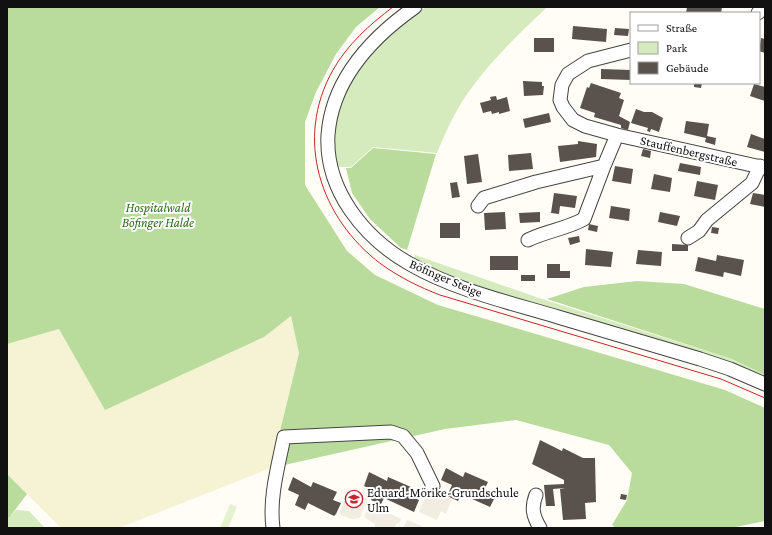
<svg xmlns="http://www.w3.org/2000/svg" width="772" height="535" font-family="'Crimson Pro',serif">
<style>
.farmland{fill:#f6f3d4}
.green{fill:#d5ebbd}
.forest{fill:#b9dc9c}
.pitch{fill:#e6f2cf}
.plaza{fill:#f1ede2}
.building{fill:#5a524d}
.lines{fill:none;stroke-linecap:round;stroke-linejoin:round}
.minor-casing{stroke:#444;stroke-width:15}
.minor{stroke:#fff;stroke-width:13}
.tram{stroke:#c4262e;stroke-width:1}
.labels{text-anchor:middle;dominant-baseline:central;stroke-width:4;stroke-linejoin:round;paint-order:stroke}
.street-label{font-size:13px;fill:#111;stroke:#fff}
.park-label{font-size:13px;font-style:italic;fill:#2f6b1f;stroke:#fff}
.poi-label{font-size:13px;fill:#111;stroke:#fff;text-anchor:start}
</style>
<rect width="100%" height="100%" fill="#fffdf5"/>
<path class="farmland" d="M291,316l8,36 -28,116 -152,60h-58l-54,-54v-130l52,-15 205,8z"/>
<path class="green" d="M426,7h121c-27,26 -55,52 -77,83 -14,19 -24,41 -33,63l-64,-6 -22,20h-14c-3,-17 -4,-35 0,-52 10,-46 51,-84 89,-108z
M415,255l130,45 187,59 33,16v4l-320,-104 -32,-15z
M16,510l13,1 16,17h-38v-11l2,1z"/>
<path class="forest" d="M7,7h373l-24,20 -20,27 -20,38 -11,30v63l42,66 28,24 63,30 287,85 40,18v113l-34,7h-115l-4,-3 15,-25 5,-27 -23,-28 -93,-25 -71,9 -174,39 28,-115 -8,-37 -27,21 -159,73 -46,-81 -52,15z
M373,148l63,6 -29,96 -6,-2 -31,-29 -18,-26 -6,-25h5z
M637,281l47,3 81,25v66l-33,-16 -185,-60 37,-12z
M7,474l20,20 -18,24 -2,-1z"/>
<path class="pitch" d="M230,504l7,3 -9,21h-8z"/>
<path class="plaza" d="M354,492l13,7 -7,19 -9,1 -12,-5 8,-20z
M435,492l17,7 -6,15 -5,-3 -4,9 -18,-8 8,-19 6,3z
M370,504l31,15 -2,5 -2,-1 -3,5h-19v-4l-11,-7z
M407,520l19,8h-23z"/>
<path class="building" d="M687,7h35l-1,6h-35z
M573,26l34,3 -1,13 -34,-3z
M615,28l14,1 -1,7 -14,-1z
M534,38h20v14h-20z
M761,38l4,1v14l-6,-2z
M601,69l30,1v10l-30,-1z
M523,81l19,1v4h2l-1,9 -19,1z
M591,83l30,10 -2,5 5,2 -5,16 11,6 -2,8 -7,-2v-3l-27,-8 1,-4 -15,-5 7,-21 2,1z
M694,83h8l-1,5 -7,-1z
M754,84l11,3v14l-15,-5z
M496,96l1,4 10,-3 3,14 -11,3v-2l-7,2 -1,-3 -8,2 -3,-10 11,-3 -1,-3z
M636,109l8,3h8l11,6 -4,14 -8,-3 -1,3 -3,-1 1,-3 -17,-5z
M549,113l2,9 -26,6 -2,-9z
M686,121l23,3 -2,12 9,2 -1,7 -10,-3 1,-4 -22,-5z
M751,134l14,5v13l-18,-5z
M578,141l19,3 -1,13 -36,5 -2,-16 20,-2z
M643,149l8,2 -1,7 -9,-2z
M531,153l2,16 -24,2 -1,-16z
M478,154l4,28 -15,2 -3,-28z
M680,163l21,4 -1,8 -22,-4z
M615,166l18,3 -2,15 -19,-3z
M654,174l18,4 -2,14 -19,-3z
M697,181l21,4 -3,15 -21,-4z
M457,182l3,15 -8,1 -2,-15z
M554,193l23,3 -2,12 -15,-2 -1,8 -8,-1z
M753,193l12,2v12l-15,-3z
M611,206l19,3 -1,12 -20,-3z
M505,212l1,17 -21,1 -1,-17z
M540,212v10l-20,1 -1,-10z
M660,212l20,4 -3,10 -19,-4z
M440,223h20v15h-20z
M589,224l9,2 -1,6 -9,-2z
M712,227l7,1 -1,6 -7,-1z
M579,236l1,6 -10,3 -2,-7z
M672,244l16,1v6h-16z
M586,249l27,3 -2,15 -26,-2z
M638,250l24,2 -1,14 -25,-2z
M717,255l27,5 -3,16 -17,-4 -1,5 -28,-6 3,-14 18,4z
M490,256h28v14h-28z
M547,264h13v7h10v7h-23z
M521,275h14v6h-14z
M540,440l22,11 1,-3 20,10h12l1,44 -11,1 1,16 -23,1 -3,-31 5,-1 -12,1 2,17h-9l-2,-21 20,-1v-4l-32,-16z
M446,468l17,9 2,-5 23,10 -4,8 12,5 -6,12 -29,-13 -3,7 -11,-5 5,-11 -11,-5z
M369,472l18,9 1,-4 23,10 -3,8 11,5 -5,12 -30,-14 -3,6 -10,-4 4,-9 -11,-5z
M293,477l18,10 2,-5 24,10 -4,8 8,3 -5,11 -2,2 -26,-13 -3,7 -10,-5 4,-10 -11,-5z
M621,494l6,1 -1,5 -6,-1z"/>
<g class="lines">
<defs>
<path id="minor" d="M415,7c-44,31 -83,73 -87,128 -3,55 36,103 82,129 45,26 98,38 148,53 47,14 94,28 142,42l30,10 35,15
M758,13l5,-6
M631,50l-43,11 -20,13 -6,11 -2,15 3,7 10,13 12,6 32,9 148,33
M478,206l6,-8 52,-16 68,-16 13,-31
M688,238l11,-7 8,-11 45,-37 8,-17
M528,240c18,-9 38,-11 56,-21l20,-53
M536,495c-5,13 -3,21 4,33
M273,528c-4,-30 5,-61 11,-91l107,-5 12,4 14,17 16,33"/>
</defs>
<use href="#minor" class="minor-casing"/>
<use href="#minor" class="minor"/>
<path class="tram" d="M393,7c-23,17 -46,38 -60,63 -39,69 -13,148 48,194 18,13 38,23 59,31l281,84 44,19"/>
</g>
<defs>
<symbol id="school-ring" viewBox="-11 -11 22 22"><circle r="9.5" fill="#fff" stroke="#c4262e" stroke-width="1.5"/><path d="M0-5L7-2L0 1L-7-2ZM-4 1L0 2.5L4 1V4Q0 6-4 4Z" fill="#c4262e"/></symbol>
</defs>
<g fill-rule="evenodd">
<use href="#school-ring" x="344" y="489" width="20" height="20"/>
</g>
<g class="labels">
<g class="street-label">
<text transform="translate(689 151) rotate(13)">Stauffenbergstraße</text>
<text transform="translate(446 278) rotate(23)">Böfinger Steige</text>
</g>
<g class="park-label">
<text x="158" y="207">Hospitalwald<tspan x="158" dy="15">Böfinger Halde</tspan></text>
</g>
<g class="poi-label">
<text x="367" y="492">Eduard-Mörike-Grundschule<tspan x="367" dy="15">Ulm</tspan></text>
</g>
</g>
<rect width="772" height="535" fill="none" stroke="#111111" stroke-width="16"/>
<rect x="630" y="12" width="130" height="72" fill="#ffffff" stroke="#a0a0a0"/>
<rect x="638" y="25" width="20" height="6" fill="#ffffff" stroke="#a0a0a0"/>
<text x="666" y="32" font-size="12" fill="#111111">Straße</text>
<rect x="638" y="42" width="20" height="12" fill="#d5ebbd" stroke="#a0a0a0"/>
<text x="666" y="52" font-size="12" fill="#111111">Park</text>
<rect x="638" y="62" width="20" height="12" fill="#5a524d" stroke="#a0a0a0"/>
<text x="666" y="72" font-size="12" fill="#111111">Gebäude</text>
</svg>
